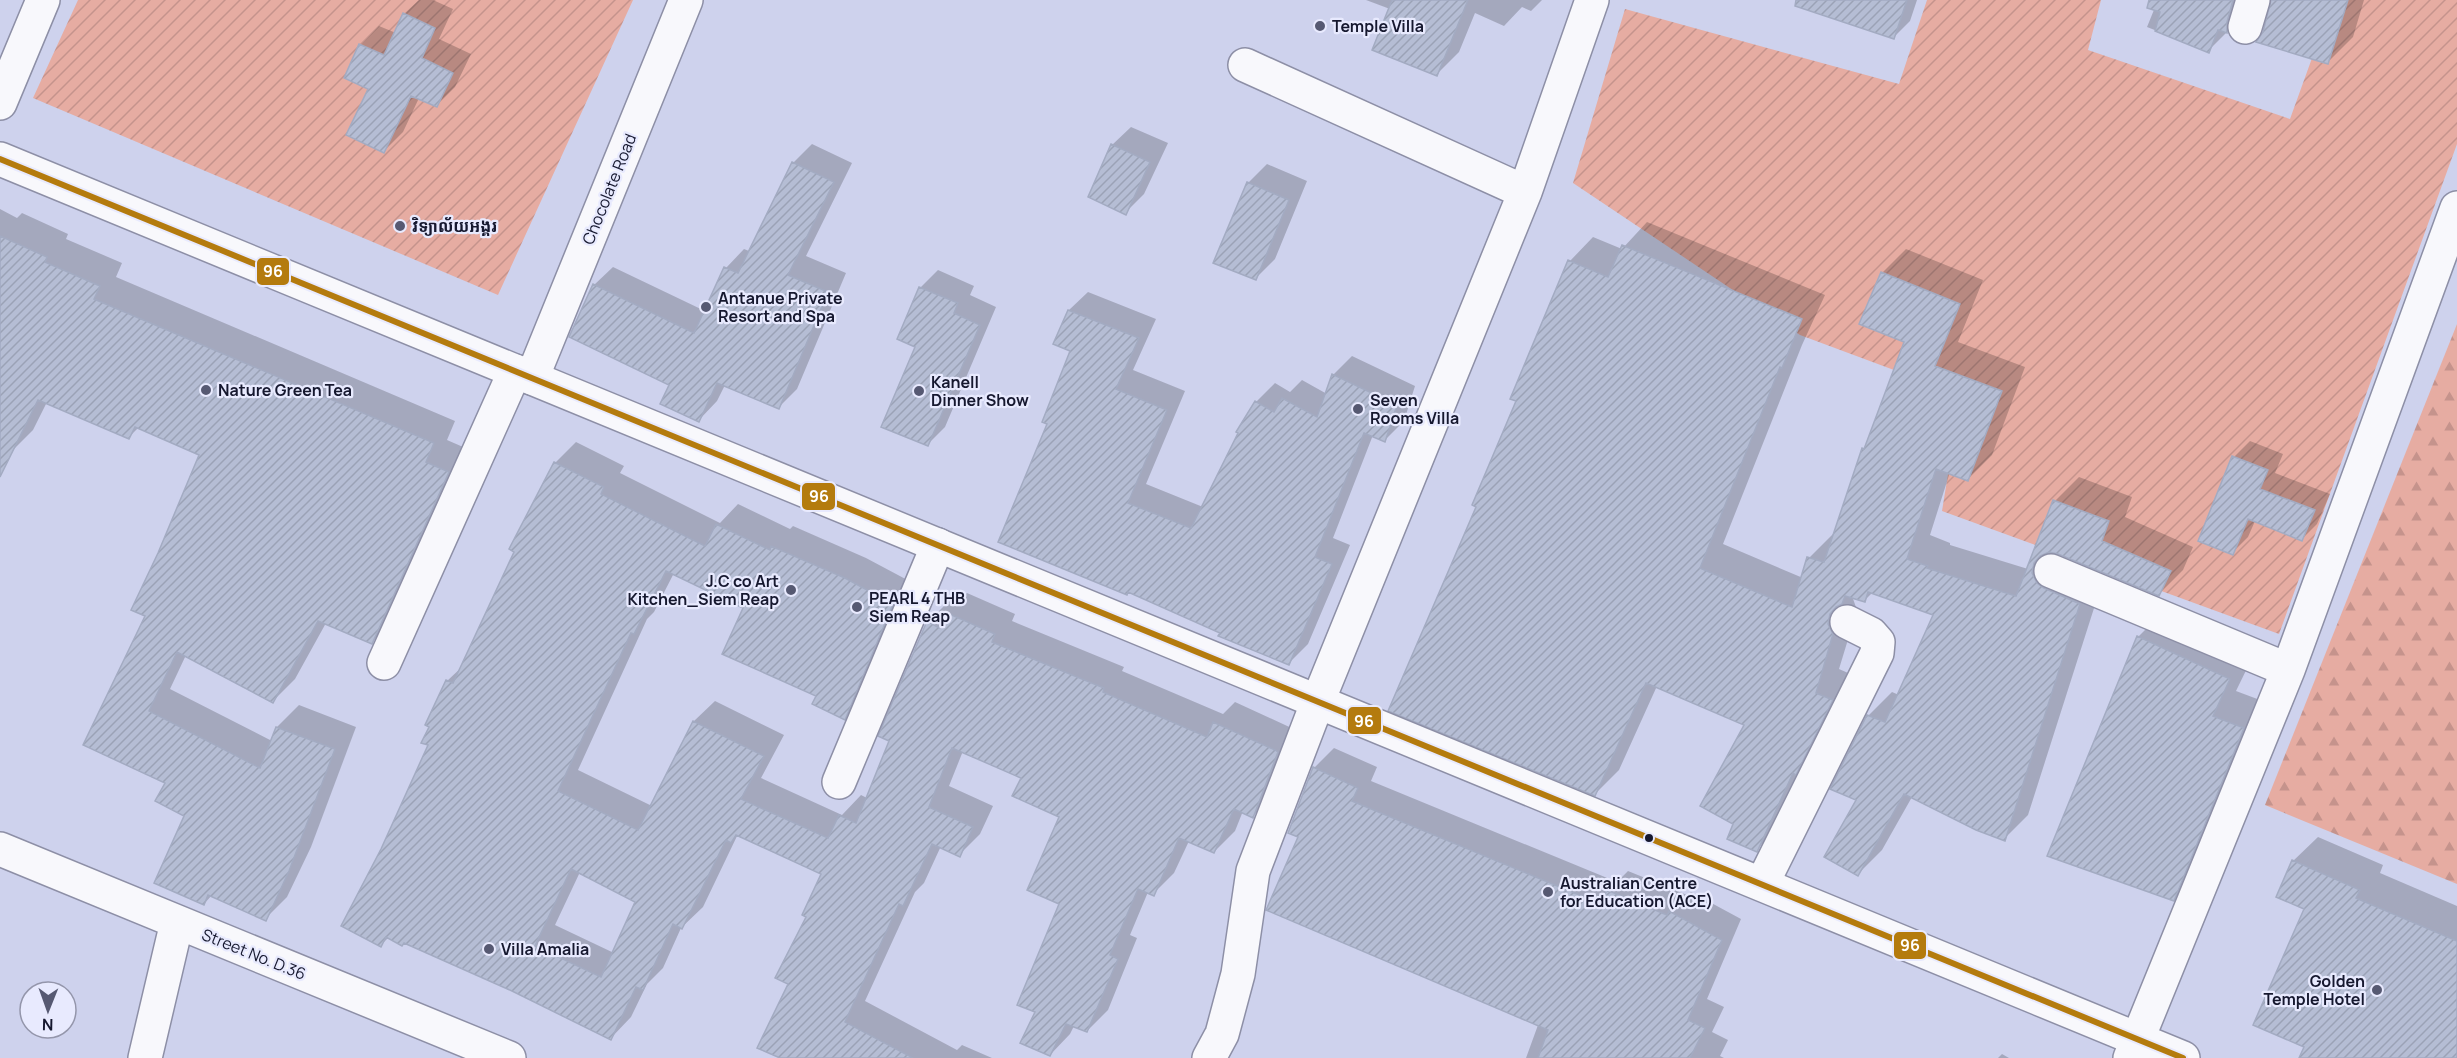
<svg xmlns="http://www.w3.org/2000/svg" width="2457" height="1058" font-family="Manrope,'Noto Sans Khmer',sans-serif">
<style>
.forest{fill:url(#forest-firs)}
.garden{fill:url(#garden-furrows)}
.shadow{fill:#0003;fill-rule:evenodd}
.building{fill:url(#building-hatch);stroke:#a3abc2;stroke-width:1.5;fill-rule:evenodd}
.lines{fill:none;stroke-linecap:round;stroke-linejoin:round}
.minor-casing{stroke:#8d8fa6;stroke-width:36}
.major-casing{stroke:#8d8fa6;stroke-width:36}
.minor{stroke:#f8f8fc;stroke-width:33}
.major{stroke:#f8f8fc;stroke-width:33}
.bus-1-casing{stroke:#e8eafe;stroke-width:10}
.bus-1{stroke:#b47b0e;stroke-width:6}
.poi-dot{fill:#565972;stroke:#e8eafe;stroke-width:2}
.bus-dot{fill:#16182f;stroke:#e8eafe;stroke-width:2}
.labels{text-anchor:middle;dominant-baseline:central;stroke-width:4.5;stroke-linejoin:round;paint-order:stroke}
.poi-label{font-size:16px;font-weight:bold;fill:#16182f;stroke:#e8eafe;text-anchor:start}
.street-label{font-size:16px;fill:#16182f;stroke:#e8eafe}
.line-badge{stroke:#e8eafe;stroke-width:2}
.badge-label{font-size:16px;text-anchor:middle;font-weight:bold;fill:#fff}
</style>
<defs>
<pattern id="forest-firs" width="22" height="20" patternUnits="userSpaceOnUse" patternTransform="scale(1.5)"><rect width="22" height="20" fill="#e6aca2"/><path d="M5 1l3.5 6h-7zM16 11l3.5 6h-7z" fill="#c5938c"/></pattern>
<pattern id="garden-furrows" width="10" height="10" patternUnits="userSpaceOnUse" patternTransform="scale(1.5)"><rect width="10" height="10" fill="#e6aca2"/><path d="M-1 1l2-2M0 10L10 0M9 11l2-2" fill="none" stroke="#c5938c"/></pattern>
<pattern id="building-hatch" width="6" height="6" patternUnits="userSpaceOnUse" patternTransform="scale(1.5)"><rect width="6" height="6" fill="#b5bdd4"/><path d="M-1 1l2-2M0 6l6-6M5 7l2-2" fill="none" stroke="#9ba2b6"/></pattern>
</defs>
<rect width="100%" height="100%" fill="#ced2ed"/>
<path class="forest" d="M2457,324v560l-192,-79z"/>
<path class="garden" d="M78,0h555l-135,295 -465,-197z
M1927,0h174l-13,50 202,69 43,-119h124v144l-178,490 -337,-123 19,-116 -161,-60 -227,-152 52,-174 274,75z"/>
<path class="shadow" d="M419,0h14l20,9 -14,30 32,15 -16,33 -19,19 -17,-8 -16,34 -19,19 -23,-106 18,-19 17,7 8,-19z
M1366,0h176l-11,11 -9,-4 -18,19 -29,-13 -16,39 -23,23 -46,-66z
M1820,0h97l-7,21 -17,17z
M2158,0h94l-19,26 -25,25 -61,-24z
M2273,0h91l-11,37 -25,25 -64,-29z
M1131,127l37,16 -24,51 -19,19 -13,-68z
M812,144l40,19 -46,93 40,17 -49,116 -18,18 -54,-22 -8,16 -18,19 -105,-135 19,-18 92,44 21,-43 18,-19 5,2 44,-88z
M1267,164l40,17 -32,78 -19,19 -8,-95z
M0,209l17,9 5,-5 46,21 -2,5 56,24 -6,14 339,144 -8,19 23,10 -76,170 -22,22 -46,-19 -31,56 -22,22 -87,-46 -16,34 102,52 5,-14 22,-22 57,22 -45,120 -24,50 -22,22 -53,-24 -8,9 -18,-89 -19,-32 -82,-39 62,-129 12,-62 42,-99 -62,-27 -10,10 -82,-35 -14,28 -22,22 -11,-5z
M1647,222l178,73 -23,50 -79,199 80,34 6,-20 24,-24 1,1 29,-86 5,-5 38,-102 -24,-69 24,-24 77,31 -25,62 67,25 -33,88 -24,24 -18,-7 -20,63 20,8v2l78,24 27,-68 24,-24 53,20 -7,20 68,30 -10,23 -24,24 -102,-42 3,7 43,21 -75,235 -24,24 -92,-42 -30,53 -24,24v-74l-26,-11 36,-73 24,-24 7,3 36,-80 -62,-23 -8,8 -13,-4 5,14 -18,59 16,7 -75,150 -24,24 -10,-126 -89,-38 -38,84 -24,24 -117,-288 92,-245 23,-24 29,12z
M938,270l36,16 -4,9 26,12 -51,120 -18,18 -10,-98 -19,-9 23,-51z
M1088,292l68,27 -23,51 52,21 -39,93 57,23 53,-105 19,-19 15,9 12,-12 25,14 6,-19 19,-19 63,30 -11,35 -19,19 -12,-5 -40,103 17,7 -42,99 -19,19 -67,-31 -173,-209 23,-73 -3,-40z
M2250,441l33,13 -8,19 55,21 -13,30 -16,16 -46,-19 -7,16 -16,16 2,-96z
M576,442l48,24 -4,7 100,50 18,-19 52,25 3,-3 73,32 47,25 -48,115 -21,20 -26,-22 -73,-88 -71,-35 -20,39 -7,7 -69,151 74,36 42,-85 21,-20 69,34 -23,43 81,37 19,-20 6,3 24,-57 37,-119 21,-21 6,4 12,-12 48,21 -3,7 112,46 -2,4 101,43 12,-12 63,29 -24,64 -21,21 -10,-5 -8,20 -21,21 -25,-11 -15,32 -21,21 -5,-2 -18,43 7,3 -29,72 -21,21 -13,-5 -4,8 -20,21 -13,-44 24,-108v-86l-38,-40 -60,-26 -14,35 44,20 -13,28 -21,21 -18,-9 -17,37 -9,9 -50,109 92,49 5,-5 30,13h-209l7,-75 33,-109 -85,-40 -35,73 -22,21 -18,40 -16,16 -16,33 -20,21 -99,-48 -108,-48 -15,-5 -8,8 1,-95 48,-105 17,-64 16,-15 53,-115 -5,-2 45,-87zM580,872l57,29 -23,52 -59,-28z
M2163,612l91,42 -18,37 32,12 -70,172 -25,25 -35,-263z
M1334,748l43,19 -6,14 246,101 11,-11 59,24 4,-3 50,27 -34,80 17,8 -12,25 16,8 -8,16 4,2h-198l12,-33 -238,-188 14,-69z
M2318,837l65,28 -3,8 77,33v152h-139l-13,-12 1,-138 -13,-47z
M2002,1054l7,4h-11z"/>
<path class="building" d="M1392,0h76l-31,76 -65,-26z
M1796,0h111l-13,39 -99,-33z
M2149,0h84l-6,22v11l-9,-3 -9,23 -54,-22 5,-19 -13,-4z
M2271,0h77l-20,64 -72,-22 7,-10z
M403,13l32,15 -13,30 31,15 -16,34 -26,-11 -27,57 -38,-18 22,-46 -24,-11 15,-34 25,11z
M1111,144l39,18 -24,53 -38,-18z
M792,162l42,20 -46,93 40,17 -49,117 -62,-26 -18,39 -39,-18 9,-19 -100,-48 24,-53 101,49 30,-66 14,6z
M1247,182l42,18 -33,80 -43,-17z
M0,236l47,21 -2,5 55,24 -6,13 340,144 -8,19 23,10 -77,172 -54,-23 -45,82 -96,-51 -28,59 111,57 16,-41 59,22 -46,122 -23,50 -58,-26 -4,10 -50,-22 30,-67 -29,-15 10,-18 -82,-38 62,-129 -14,-6 27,-57 41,-98 -64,-28 -6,12 -91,-39 -38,77z
M1622,245l180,74 -20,49 -2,-1 -80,201 92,39 15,-50 17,5 38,-114 2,1 40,-107 -45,-18 22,-52 79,32 -25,62 67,25 -34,90 -32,-12 -29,90 21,7 -1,2 89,28 37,-96 56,21 -7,20 69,30 -12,25 -101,-42 -9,-2 -9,4 -6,7 -2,10 5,10 7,5 36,16 -75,237 -29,-11 -72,-36 -46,82 -34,-19 32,-57 -26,-11 37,-74 18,7 48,-107 -65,-23 -3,10 -20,-6 -3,8 -6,3 -6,7 -2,10 5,10 -17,59 17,7 -37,75 -3,-2 -36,79 -30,-13 6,-15 -33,-18 44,-81 -98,-42 -51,113 -207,-85 88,-204 -4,-2 44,-104 -6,-2 58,-139 40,17z
M919,287l39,16 -4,10 26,12 -52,121 -47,-19 34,-80 -18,-8z
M1068,310l71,28 -23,51 51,21 -39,93 63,25 47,-95 -2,-1 19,-31 19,11 8,-14 35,19 15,-43 65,31 -12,37 -21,-9 -49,124 17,7 -43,101 -71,-29 2,-3 -92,-41 -1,3 -129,-53 49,-118 -5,-2 28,-71 -17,-7z
M2232,456l36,14 -8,19 55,21 -13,31 -54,-22 -15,36 -35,-14z
M554,462l50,25 -3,7 104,52 11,-22 54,26 1,-4 74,32 48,26 -48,116 -33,-16 4,-8 -94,-42 21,-46 -77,-37 -32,63 -3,-1 -73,158 80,39 55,-109 71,35 -23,43 87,39 11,-23 17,8 33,-82 -11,-5 49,-115 12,7 6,-16 50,22 -3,8 112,46 -1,4 104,45 6,-15 62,28 3,2 -25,66 -19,-9 -20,44 -35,-15 -25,58 -16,-7 -28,66 8,4 -31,73 -21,-8 -16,32 -30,-13 15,-31 -18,-7 42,-101 -32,-14 32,-73 -47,-21 9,-18 -69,-30 -23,59 44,20 -13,30 -28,-13 -29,62 -4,-2 -54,118 68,36h-133l-23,-10 31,-64 -13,-6 31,-61 -4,-2 19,-41 -85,-39 -5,8 -5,-3 -44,89 -9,-5 -30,66 -7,-3 -25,53 -99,-49 -108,-48 -2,3 -16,-9 -5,10 -40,-21 40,-77 47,-104 -7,-2 8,-16 -4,-2 21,-45 7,3 61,-131 -5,-3zM571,869l64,33 -34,75 -66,-31z
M2137,636l93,43 -17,37 31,12 -70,173 -127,-45z
M1313,767l45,21 -6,13 249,103 6,-14 60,25 2,-4 53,29 -34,80 17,8 -15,30h-152l10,-28 -282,-120 32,-73 -10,-4z
M2292,860l68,30 -4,8 101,43v117h-158l5,-11 -51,-22 51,-116 -28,-12z"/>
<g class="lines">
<defs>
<path id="minor" d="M2245,27l8,-27
M1245,65l280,127
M0,103l43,-103
M532,378l154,-378
M2051,571l237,99
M384,663l131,-292
M839,782l99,-237
M0,849l509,209
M1762,884l115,-231 1,-11 -7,-8 -24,-12
M145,1058l32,-136
M1209,1058l13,-24 16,-60 15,-103 65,-170 207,-509 67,-192
M2130,1058l158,-388 169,-462"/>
<path id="major" d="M0,159l2183,899"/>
</defs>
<use href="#minor" class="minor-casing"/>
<use href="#major" class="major-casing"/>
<use href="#minor" class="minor"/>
<use href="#major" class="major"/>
<defs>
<path id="bus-1" d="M0,159l2183,899"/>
</defs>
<use href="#bus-1" class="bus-1-casing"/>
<use href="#bus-1" class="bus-1"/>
</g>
<g class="poi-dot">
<circle cx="1320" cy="26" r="6"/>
<circle cx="400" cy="226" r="6"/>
<circle cx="706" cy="307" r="6"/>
<circle cx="206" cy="390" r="6"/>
<circle cx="919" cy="391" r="6"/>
<circle cx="1358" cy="409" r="6"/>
<circle cx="791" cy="590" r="6"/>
<circle cx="857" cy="607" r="6"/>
<circle cx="1548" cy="892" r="6"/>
<circle cx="489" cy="949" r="6"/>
<circle cx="2377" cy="990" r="6"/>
</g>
<circle class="bus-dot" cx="1649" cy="838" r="5"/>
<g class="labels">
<g class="poi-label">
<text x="1332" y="26">Temple Villa</text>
<text x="412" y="226">វិទ្យាល័យអង្គរ</text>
<text x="718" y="298">Antanue Private<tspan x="718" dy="18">Resort and Spa</tspan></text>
<text x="931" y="382">Kanell<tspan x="931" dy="18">Dinner Show</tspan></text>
<text x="218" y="390">Nature Green Tea</text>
<text x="1370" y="400">Seven<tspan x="1370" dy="18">Rooms Villa</tspan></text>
<text x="779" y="581" text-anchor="end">J.C co Art<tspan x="779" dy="18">Kitchen_Siem Reap</tspan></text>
<text x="869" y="598">PEARL 4 THB<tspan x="869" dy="18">Siem Reap</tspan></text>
<text x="1560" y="883">Australian Centre<tspan x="1560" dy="18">for Education (ACE)</tspan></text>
<text x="501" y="949">Villa Amalia</text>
<text x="2365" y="981" text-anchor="end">Golden<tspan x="2365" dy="18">Temple Hotel</tspan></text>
</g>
<g class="street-label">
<text transform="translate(609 189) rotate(-68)">Chocolate Road</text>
<text transform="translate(254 954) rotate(22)">Street No. D.36</text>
</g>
</g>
<g class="line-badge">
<rect x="256" y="257" width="34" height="29" rx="6" fill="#b47b0e"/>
<rect x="801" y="482" width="35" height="29" rx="6" fill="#b47b0e"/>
<rect x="1347" y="706" width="35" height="29" rx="6" fill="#b47b0e"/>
<rect x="1893" y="931" width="34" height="29" rx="6" fill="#b47b0e"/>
</g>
<g class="badge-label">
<text x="273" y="277">96</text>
<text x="819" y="502">96</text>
<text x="1364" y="727">96</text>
<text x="1910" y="951">96</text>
</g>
<g transform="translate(48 1010) rotate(181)"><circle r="28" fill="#e8eafe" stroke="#9496ab" stroke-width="1.5"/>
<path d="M0-4.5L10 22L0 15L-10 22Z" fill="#565972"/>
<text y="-9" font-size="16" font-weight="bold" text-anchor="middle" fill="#16182f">N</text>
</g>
</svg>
